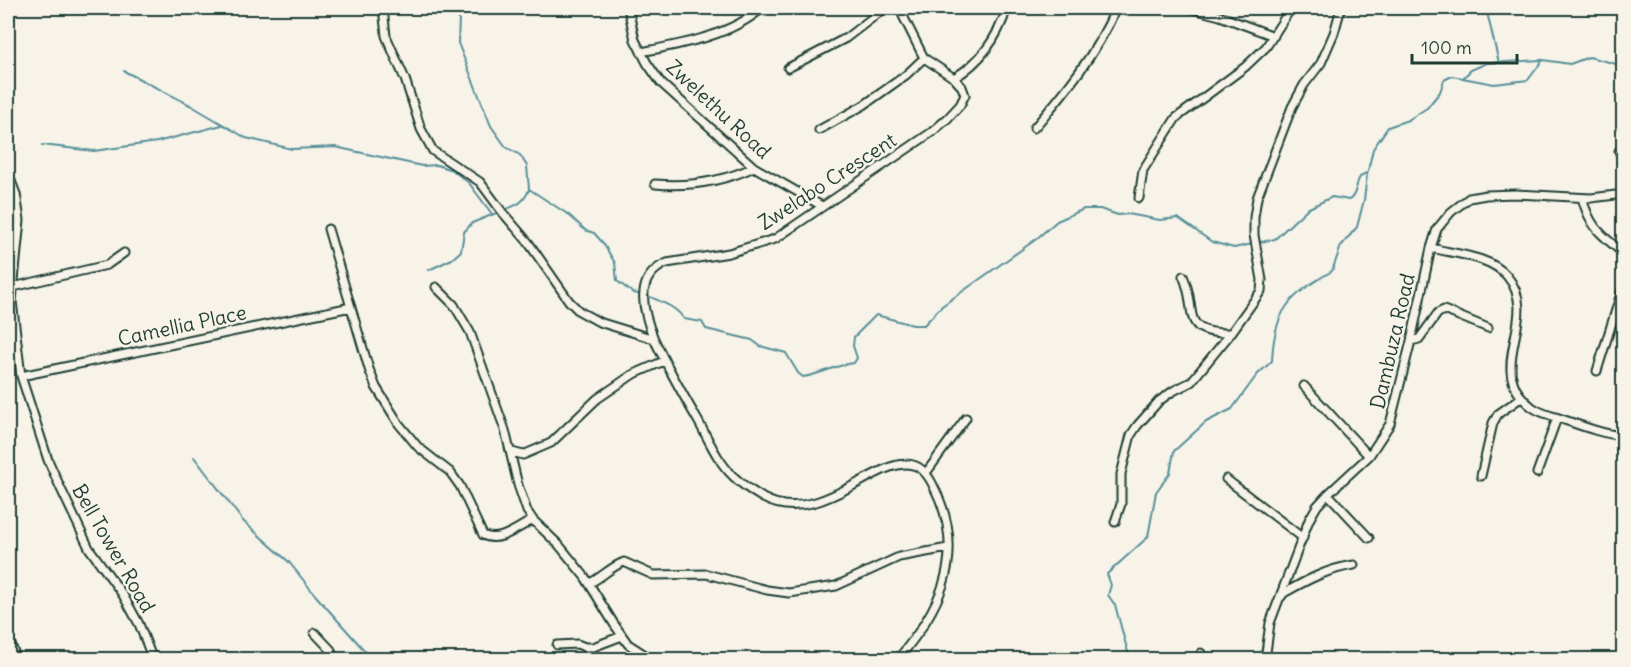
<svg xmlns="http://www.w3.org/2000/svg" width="1631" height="667" font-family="Delius,sans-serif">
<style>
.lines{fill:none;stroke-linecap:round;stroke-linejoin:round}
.stream{stroke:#578f99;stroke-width:2}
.street-casing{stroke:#1f3d34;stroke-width:11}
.street{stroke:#f7f3e8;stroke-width:7}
.labels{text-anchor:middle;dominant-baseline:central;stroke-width:5;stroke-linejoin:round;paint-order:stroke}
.street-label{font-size:20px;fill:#1f3d34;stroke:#f7f3e8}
</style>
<rect width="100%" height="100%" fill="#f7f3e8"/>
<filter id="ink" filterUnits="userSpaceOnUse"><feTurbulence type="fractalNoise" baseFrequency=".0167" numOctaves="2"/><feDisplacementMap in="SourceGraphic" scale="12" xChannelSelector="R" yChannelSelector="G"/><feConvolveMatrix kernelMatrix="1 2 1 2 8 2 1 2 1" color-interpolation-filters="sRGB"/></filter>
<g filter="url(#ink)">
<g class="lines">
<path class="stream" d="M454,8l5,11 -1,24 33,83 15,21 14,8 7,11 2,23 40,26 16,15 9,3 9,10 12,20 2,18 16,12 6,1
M1486,8l13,55
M124,71l66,34 56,33 46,11 43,-2 87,19 15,-1 15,5 17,13 23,31
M1463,78l8,-8 16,-7 55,-3
M42,145l52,6 63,-9 65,-17
M504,210c13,-5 21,-8 25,-21
M429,270l23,-11 9,-8 3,-19 8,-9 27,-11
M646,295c13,6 30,11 38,24l18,3 4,7 46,11 8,6 26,7 12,20 5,4c18,-3 33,-12 51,-14l3,-5 -4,-12 1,-9 22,-22 37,10h11l18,-19 93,-66 22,-19 27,-12h16l18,6 10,-1 32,6 18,-2 34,24 22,6 41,-9 32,-30 25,-12 17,3c11,-7 4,-24 18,-27
M194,457l49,64 46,41 27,34 57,64
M1126,660l3,-4 -14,-51 -7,-10 3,-10 -4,-11 41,-37 8,-45 14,-19 4,-22 32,-29 26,-13 25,-34 15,-14c2,-51 17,-65 60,-90l9,-25 16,-19 7,-27 3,-25 6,-26 15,-22 20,-7 19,-12 13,-16 4,-12 8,-4 42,8 34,-4 15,-20 27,4 19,-7 35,9"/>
<defs>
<path id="street" d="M383,8l3,28 19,43 16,50 12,22 47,31 23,31 25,29 41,59 10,10 20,11 55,17
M628,8l7,32 12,23 14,20 93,84 68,39
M1189,8l31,8 54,20
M641,52c41,-8 89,-16 121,-44
M788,68l58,-30 39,-30
M954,78c27,-16 44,-41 53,-70
M1034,128c32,-37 63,-75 82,-120
M819,130l45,-25 42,-30 18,-17
M1619,151l5,9
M8,173l8,21 4,26 -8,81 9,75 27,84 13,29 28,59 34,47 16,29 14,36
M655,184c34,3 69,-3 99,-17
M1139,198l4,-28 33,-52 69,-51 21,-20 25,-39
M1582,198c9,31 18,35 42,56
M328,229l41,140 7,18 23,37 19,23 32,25 10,14 23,49c16,9 35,-8 50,-15
M1431,248c24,6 59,8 76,28 36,43 -26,92 25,131 8,6 20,9 30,12 20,7 40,15 62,17
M1183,276c16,34 -6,58 48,57
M13,287l94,-22 17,-12
M436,287l18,18 16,27 35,98 13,55 9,26 6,9 26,25 26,32 29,47 14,20 25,16
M1411,341l8,-2 19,-26 6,-3 44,18
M1597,371l27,-87
M21,376l330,-69
M1304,386l65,70
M512,452l11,3 28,-12 46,-44 35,-24 32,-14
M926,473l40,-55
M1537,473l20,-55
M1481,476l12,-53 5,-9 24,-17
M1226,479l77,59
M1328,494l41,44
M1115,522l6,-18v-30l10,-39 6,-9 22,-25 14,-10 18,-9 40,-49 30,-42 1,-11 -8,-45v-18l3,-19 35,-91 12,-22 17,-22 13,-30 7,-25
M590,583c12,-6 22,-17 34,-21l29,13 54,-1 60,16 22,3 47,-7 63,-29 49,-9
M1281,597l3,-4c23,-13 43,-24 70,-28
M315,633l16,17 3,10
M8,637l9,23
M557,645l20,-1 8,3h8l29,-11
M1265,658l11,2
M897,660c41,-48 68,-99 42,-162 -5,-11 -11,-27 -23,-32 -34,-16 -95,64 -153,32 -10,-6 -22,-14 -30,-22 -16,-15 -25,-38 -36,-57 -15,-26 -30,-53 -43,-80 -11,-27 -21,-62 13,-76l62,-10 46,-14 157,-107 15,-13 13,-14 5,-10 -3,-8 -8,-9 -30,-20 -25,-50
M1199,660l2,-7
M1265,660l5,-37 39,-103 8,-14 11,-12 41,-38 21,-32 21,-83 20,-93 6,-19 14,-17 18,-14 17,-3 30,-1 75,4 33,-4"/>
</defs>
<use href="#street" class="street-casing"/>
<use href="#street" class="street"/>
</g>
</g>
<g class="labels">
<g class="street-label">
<text transform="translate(719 109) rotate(43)">Zwelethu Road</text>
<text transform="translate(827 181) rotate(-33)">Zwelabo Crescent</text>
<text transform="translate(182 325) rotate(-12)">Camellia Place</text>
<text transform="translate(1392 341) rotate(-77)">Dambuza Road</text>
<text transform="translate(114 548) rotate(60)">Bell Tower Road</text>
</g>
</g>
<rect width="1631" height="667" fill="none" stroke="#f7f3e8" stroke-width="30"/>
<rect x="15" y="15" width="1601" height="637" fill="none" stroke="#1f3d34" stroke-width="2" filter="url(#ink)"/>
<path d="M1412 54v9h105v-9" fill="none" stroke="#1f3d34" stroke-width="3"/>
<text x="1421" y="54" font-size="18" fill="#1f3d34" stroke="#f7f3e8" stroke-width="4.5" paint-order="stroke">100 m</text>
</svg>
